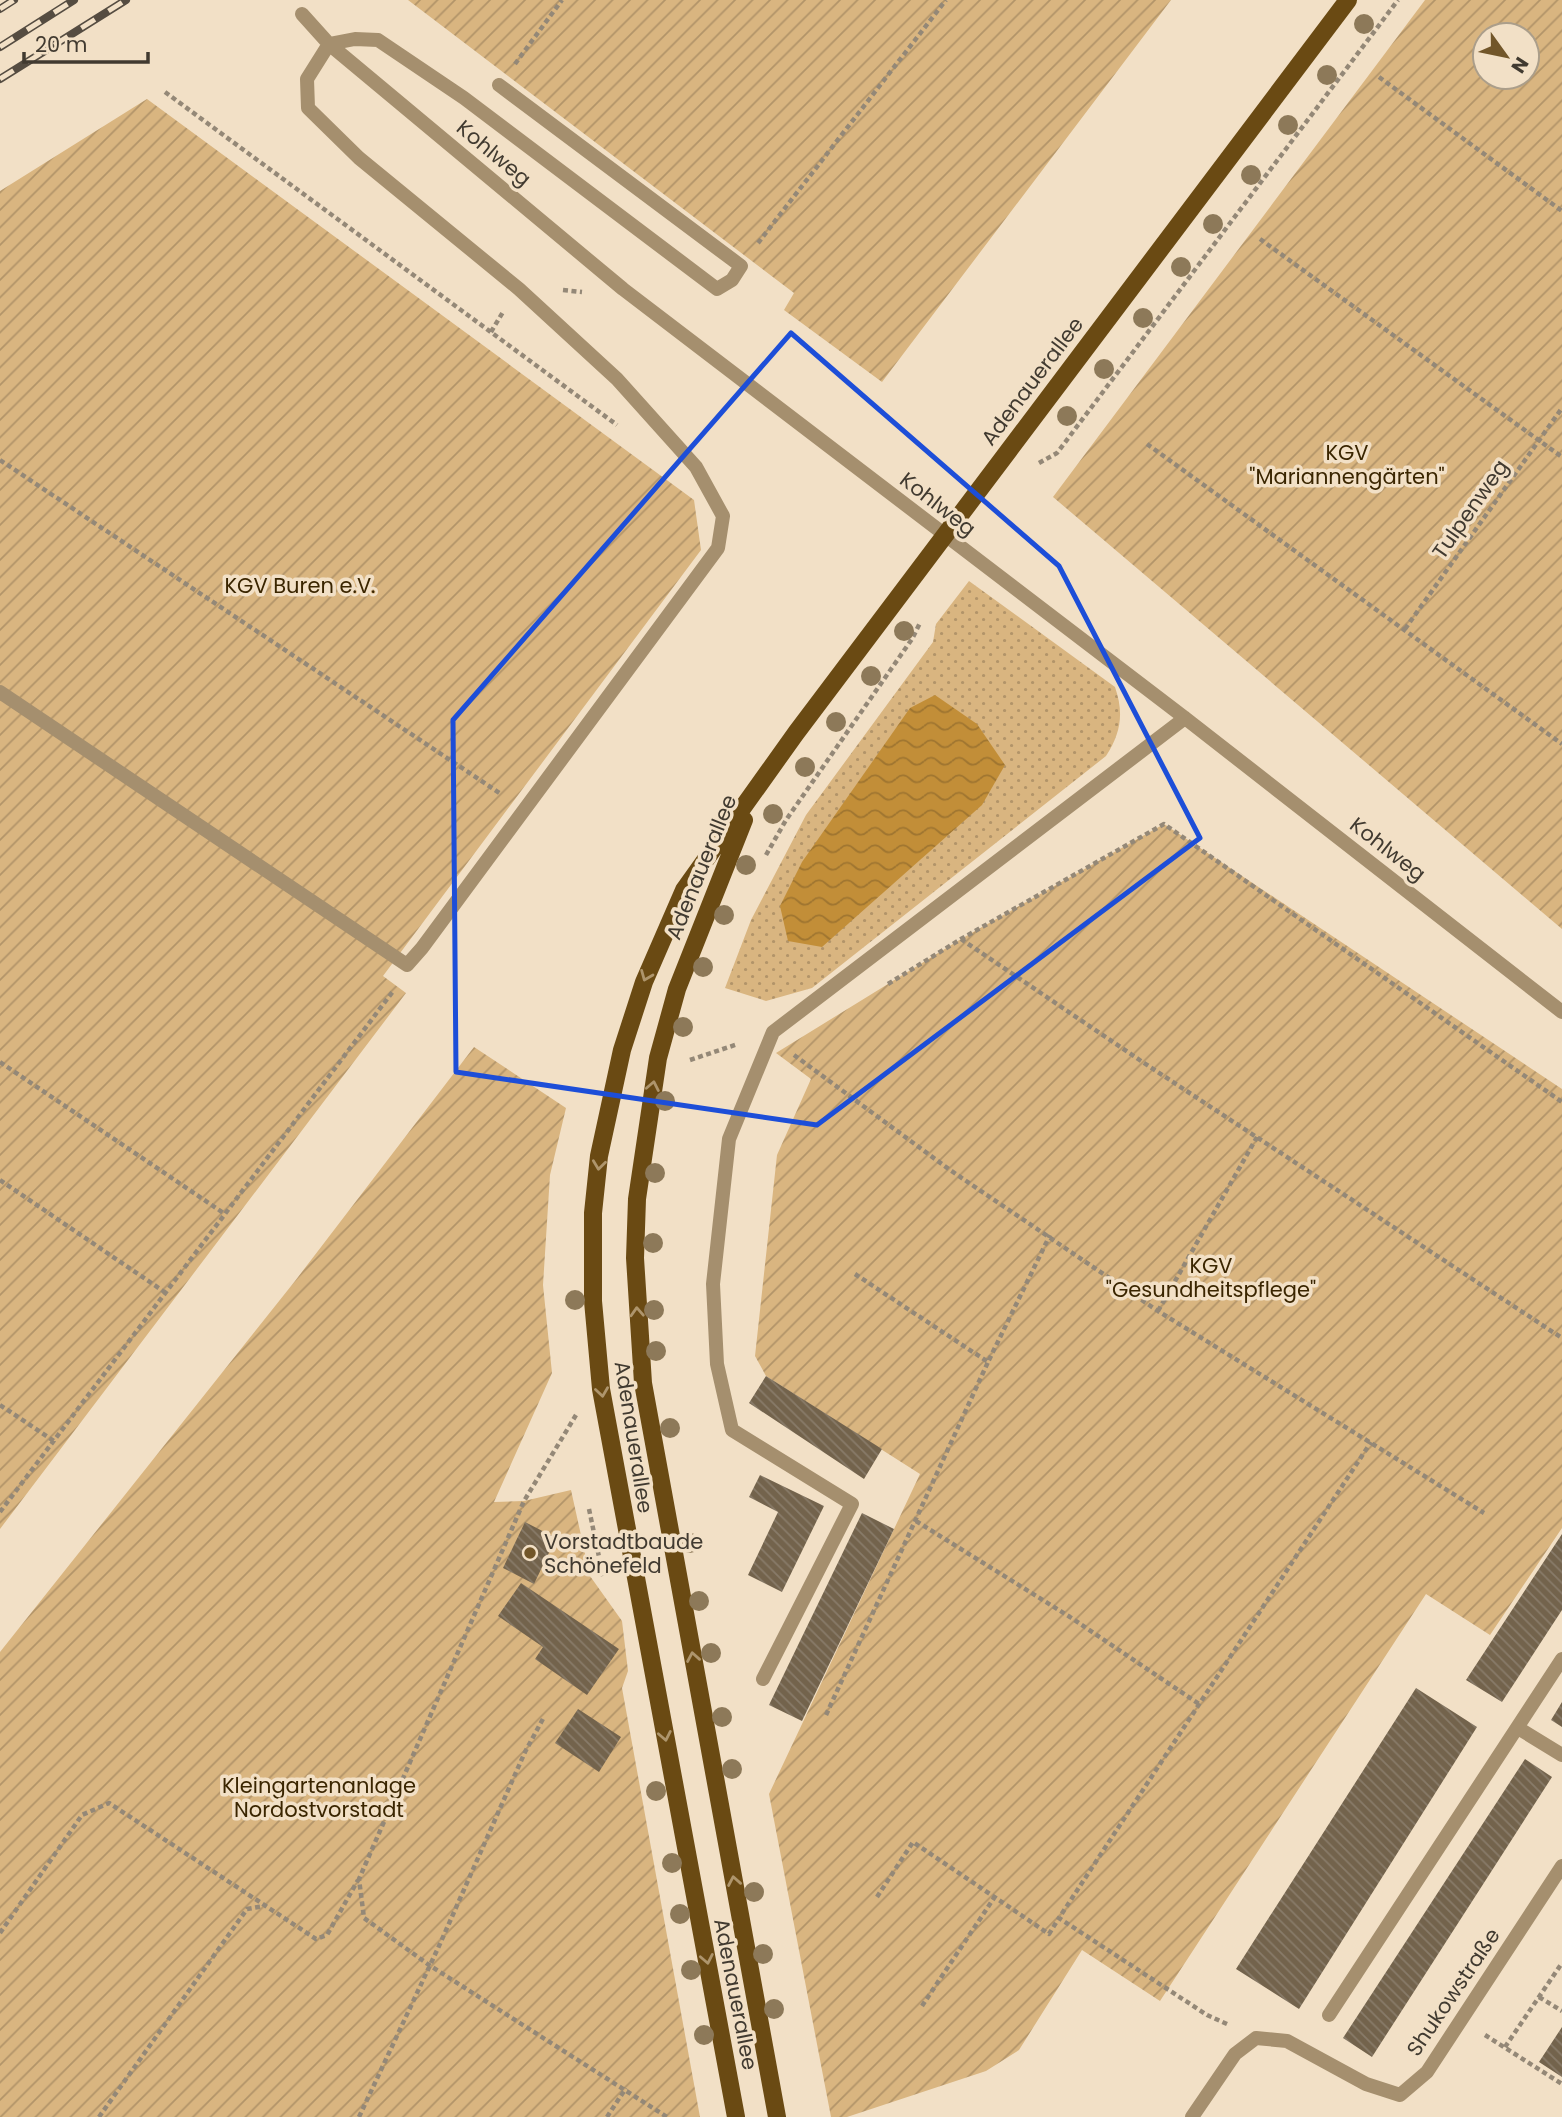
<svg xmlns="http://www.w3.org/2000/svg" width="1562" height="2117" font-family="Poppins,sans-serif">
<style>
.grass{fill:url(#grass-dots)}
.garden{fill:url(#garden-furrows);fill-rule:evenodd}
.water{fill:url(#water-waves)}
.building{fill:url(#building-back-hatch)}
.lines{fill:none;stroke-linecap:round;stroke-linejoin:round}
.path{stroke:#948877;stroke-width:4.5;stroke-dasharray:5 3.5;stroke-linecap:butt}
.lane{stroke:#a58f6e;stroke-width:14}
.street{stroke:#a58f6e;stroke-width:14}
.primary{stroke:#6a4a13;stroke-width:18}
.rail-casing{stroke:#554c41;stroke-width:8}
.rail{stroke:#f2e0c6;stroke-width:5;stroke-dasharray:16;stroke-linecap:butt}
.tree{fill:#8d7959}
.oneway{stroke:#ae956c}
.marked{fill:none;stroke:#1d4ed8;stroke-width:5;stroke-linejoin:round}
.poi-dot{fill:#725629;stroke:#f2e0c6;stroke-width:2.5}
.labels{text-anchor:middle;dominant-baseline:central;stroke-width:7;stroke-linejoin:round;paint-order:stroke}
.street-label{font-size:21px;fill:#413a30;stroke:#f2e0c6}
.park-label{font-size:21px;fill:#3a2500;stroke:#f2e0c6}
.poi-label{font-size:21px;fill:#413a30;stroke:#f2e0c6;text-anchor:start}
</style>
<defs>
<pattern id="grass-dots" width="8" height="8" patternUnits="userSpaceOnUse" patternTransform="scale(1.75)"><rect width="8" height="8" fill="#d9b580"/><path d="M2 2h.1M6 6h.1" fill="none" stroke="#b29469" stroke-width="1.8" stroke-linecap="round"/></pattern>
<pattern id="garden-furrows" width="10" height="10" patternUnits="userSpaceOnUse" patternTransform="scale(1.75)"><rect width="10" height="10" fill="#d9b580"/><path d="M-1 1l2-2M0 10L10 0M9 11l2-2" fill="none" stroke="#b29469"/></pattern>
<pattern id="water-waves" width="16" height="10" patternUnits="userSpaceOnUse" patternTransform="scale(1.75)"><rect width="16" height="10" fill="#c28e38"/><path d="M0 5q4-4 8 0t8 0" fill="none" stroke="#9f7530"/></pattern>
<pattern id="building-back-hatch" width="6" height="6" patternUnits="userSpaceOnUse" patternTransform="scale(1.75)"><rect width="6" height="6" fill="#73634c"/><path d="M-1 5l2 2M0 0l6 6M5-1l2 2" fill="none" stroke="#887b69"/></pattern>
</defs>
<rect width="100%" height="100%" fill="#f2e0c6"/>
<path class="grass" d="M969,581l146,106c9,26 6,46 -9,69l-294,232 -46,13 -41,-13 26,-68 55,-105 127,-173 3,-18z"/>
<path class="garden" d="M408,0h763l-289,382 -98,-72 10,-17z
M1425,0h137v929l-509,-432zM1485,35h42v42h-42z
M147,99l547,401 7,50 -318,426 23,17 -406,536v-1338z
M1164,824l398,265v439l-72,107 -64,-41 -266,407 -78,-51 -63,100 -33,21 -139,46h-16l-62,-323 151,-320 -154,-98 -11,-20 22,-201 34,-76 -35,-26 185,-114z
M474,1047l92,61 -16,67 -7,110 9,88 -58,129 30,-1 47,-11 19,86 32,45 6,50 -6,17 78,429h-700v-465l295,-371z"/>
<path class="water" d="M935,695l42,29 28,41 -23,40 -160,142 -34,-6 -8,-35 22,-44 108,-154z"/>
<path class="building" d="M766,1376l116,73 -18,30 -115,-76z
M760,1475l64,31 -42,86 -34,-17 30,-63 -29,-15z
M862,1513l32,16 -92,192 -33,-16z
M525,1522l31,16 -22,46 -31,-16z
M1562,1534v76l-60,92 -36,-22z
M521,1583l98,66 -32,46 -52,-36 8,-12 -45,-31z
M1416,1688l61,39 -178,282 -63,-40z
M1562,1702v25l-11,-7z
M578,1709l43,28 -22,35 -44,-29z
M1525,1759l27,18 -180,280 -29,-19z
M1562,2027v50l-23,-15z"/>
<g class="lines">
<path class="path" d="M515,64l47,-64
M1379,77l183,134
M165,92l452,333
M1260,239l302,218
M758,243l188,-243
M563,290l19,2
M491,332l12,-20
M1147,444l415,300
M0,460l501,334
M1039,463l18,-10 341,-453
M1405,629l157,-221
M766,855l20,-35 126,-181 8,-16
M961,939l183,124 418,275
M888,984l73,-45 203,-115 398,278
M794,1055l156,115 208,141 326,202
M690,1060l48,-16
M0,1062l225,152
M0,1180l166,113
M855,1274l133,88 62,-127
M1158,1311l99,-174
M0,1405l54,36
M576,1415l-52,86 -165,378 5,39 65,47 238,152
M589,1509l14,67
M0,1512l394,-522
M916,1521l154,96 129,87
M826,1715l162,-353
M877,1897l36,-55 136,92 10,-16
M0,1933l82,-118 27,-12 207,136 11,-4 31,-55
M1539,1997l23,14
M922,2006l72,-108
M1227,2024l-20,-9 -148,-97 312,-476
M1485,2035l77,49
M1505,2047l57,-84
M99,2117l148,-208 17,-3
M359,2117l80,-171 86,-194 19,-35
M607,2117l19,-29"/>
<path class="lane" d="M302,14l27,30 294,245 562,429 377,294
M0,692l407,273 15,-17 296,-400 5,-32 -27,-49 -79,-88 -98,-90 -160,-131 -51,-50 -1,-29 22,-35 26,-5 23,1 86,58 253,191 15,-9 9,-14 -242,-181
M763,1679l89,-175 -120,-74 -15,-66 -4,-80 16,-145 44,-107 412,-314
M1518,1728l44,27
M1329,2015l233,-356"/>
<path class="street" d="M1192,2117l43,-63 21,-16 31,3 79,43 34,11 27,-23 135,-206"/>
<path class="primary" d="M744,820l-67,169 -19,69 -21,141 -2,59 8,125 134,734
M736,2117l-135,-728 -8,-88v-88l6,-57 23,-106 22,-68 40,-92 112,-157 552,-733"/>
<defs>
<path id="rail" d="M0,9l14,-9
M0,47l74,-47
M0,79l126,-79"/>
</defs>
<use href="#rail" class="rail-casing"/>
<use href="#rail" class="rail"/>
</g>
<g class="tree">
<circle cx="1364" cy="24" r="10"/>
<circle cx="1327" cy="75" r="10"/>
<circle cx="1288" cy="125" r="10"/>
<circle cx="1251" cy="175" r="10"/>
<circle cx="1213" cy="224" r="10"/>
<circle cx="1181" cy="267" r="10"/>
<circle cx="1143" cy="318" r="10"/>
<circle cx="1104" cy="369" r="10"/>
<circle cx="1067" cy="416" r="10"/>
<circle cx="904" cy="631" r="10"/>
<circle cx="871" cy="676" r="10"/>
<circle cx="836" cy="722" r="10"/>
<circle cx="805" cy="767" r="10"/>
<circle cx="773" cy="814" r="10"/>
<circle cx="746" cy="865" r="10"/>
<circle cx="724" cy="915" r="10"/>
<circle cx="703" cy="967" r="10"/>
<circle cx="683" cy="1027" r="10"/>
<circle cx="665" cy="1101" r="10"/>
<circle cx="655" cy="1173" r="10"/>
<circle cx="653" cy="1243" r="10"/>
<circle cx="575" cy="1300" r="10"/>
<circle cx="654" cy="1310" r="10"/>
<circle cx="656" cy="1351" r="10"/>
<circle cx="670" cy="1428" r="10"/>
<circle cx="690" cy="1543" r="10"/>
<circle cx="699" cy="1601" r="10"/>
<circle cx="711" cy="1653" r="10"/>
<circle cx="722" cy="1717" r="10"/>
<circle cx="732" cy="1769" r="10"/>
<circle cx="656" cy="1791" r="10"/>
<circle cx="672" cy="1863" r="10"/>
<circle cx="754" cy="1892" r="10"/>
<circle cx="680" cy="1914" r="10"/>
<circle cx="763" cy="1954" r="10"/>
<circle cx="691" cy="1970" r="10"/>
<circle cx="774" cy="2009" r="10"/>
<circle cx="704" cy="2035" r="10"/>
</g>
<defs><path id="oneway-chevron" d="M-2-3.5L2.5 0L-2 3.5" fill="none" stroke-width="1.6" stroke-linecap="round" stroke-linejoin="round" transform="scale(1.75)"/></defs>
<g class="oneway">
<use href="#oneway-chevron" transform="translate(646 976) rotate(112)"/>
<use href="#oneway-chevron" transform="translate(653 1086) rotate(-79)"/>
<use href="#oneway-chevron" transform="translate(599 1165) rotate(97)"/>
<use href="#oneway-chevron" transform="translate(637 1312) rotate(-93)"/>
<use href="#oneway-chevron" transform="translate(602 1392) rotate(82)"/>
<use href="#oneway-chevron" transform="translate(693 1657) rotate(-100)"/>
<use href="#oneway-chevron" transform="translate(665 1736) rotate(79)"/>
<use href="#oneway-chevron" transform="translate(734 1881) rotate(-100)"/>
<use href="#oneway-chevron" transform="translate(707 1959) rotate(79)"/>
</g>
<path class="marked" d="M791,333l268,233 141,272 -383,287 -361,-53 -3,-352z"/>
<circle class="poi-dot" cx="530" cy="1553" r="7"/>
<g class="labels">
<g class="street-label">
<text transform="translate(494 153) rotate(40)">Kohlweg</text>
<text transform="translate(1032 381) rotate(-53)">Adenauerallee</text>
<text transform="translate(938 504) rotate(38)">Kohlweg</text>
<text transform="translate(1470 509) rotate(-55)">Tulpenweg</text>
<text transform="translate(1388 849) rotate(38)">Kohlweg</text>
<text transform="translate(701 867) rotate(-68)">Adenauerallee</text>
<text transform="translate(634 1437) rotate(81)">Adenauerallee</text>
<text transform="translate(1453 1992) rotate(-56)">Shukowstraße</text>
<text transform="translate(736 1994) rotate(79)">Adenauerallee</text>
</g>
<g class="park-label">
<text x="1347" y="452">KGV<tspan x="1347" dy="24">"Mariannengärten"</tspan></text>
<text x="300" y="585">KGV Buren e.V.</text>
<text x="1211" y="1265">KGV<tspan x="1211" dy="24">"Gesundheitspflege"</tspan></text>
<text x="319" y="1785">Kleingartenanlage<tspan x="319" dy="24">Nordostvorstadt</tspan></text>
</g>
<g class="poi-label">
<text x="544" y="1541">Vorstadtbaude<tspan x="544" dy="24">Schönefeld</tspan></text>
</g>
</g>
<g transform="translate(1506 56) rotate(123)"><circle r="33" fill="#f2e0c6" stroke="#ab9e8a" stroke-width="2"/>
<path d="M0-5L12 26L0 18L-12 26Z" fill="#725629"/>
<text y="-10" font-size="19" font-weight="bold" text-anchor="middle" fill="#413a30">N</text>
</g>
<path d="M24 52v10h124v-10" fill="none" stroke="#413a30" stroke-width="3.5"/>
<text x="35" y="52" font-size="21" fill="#413a30" stroke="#f2e0c6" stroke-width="5" paint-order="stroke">20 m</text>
</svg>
